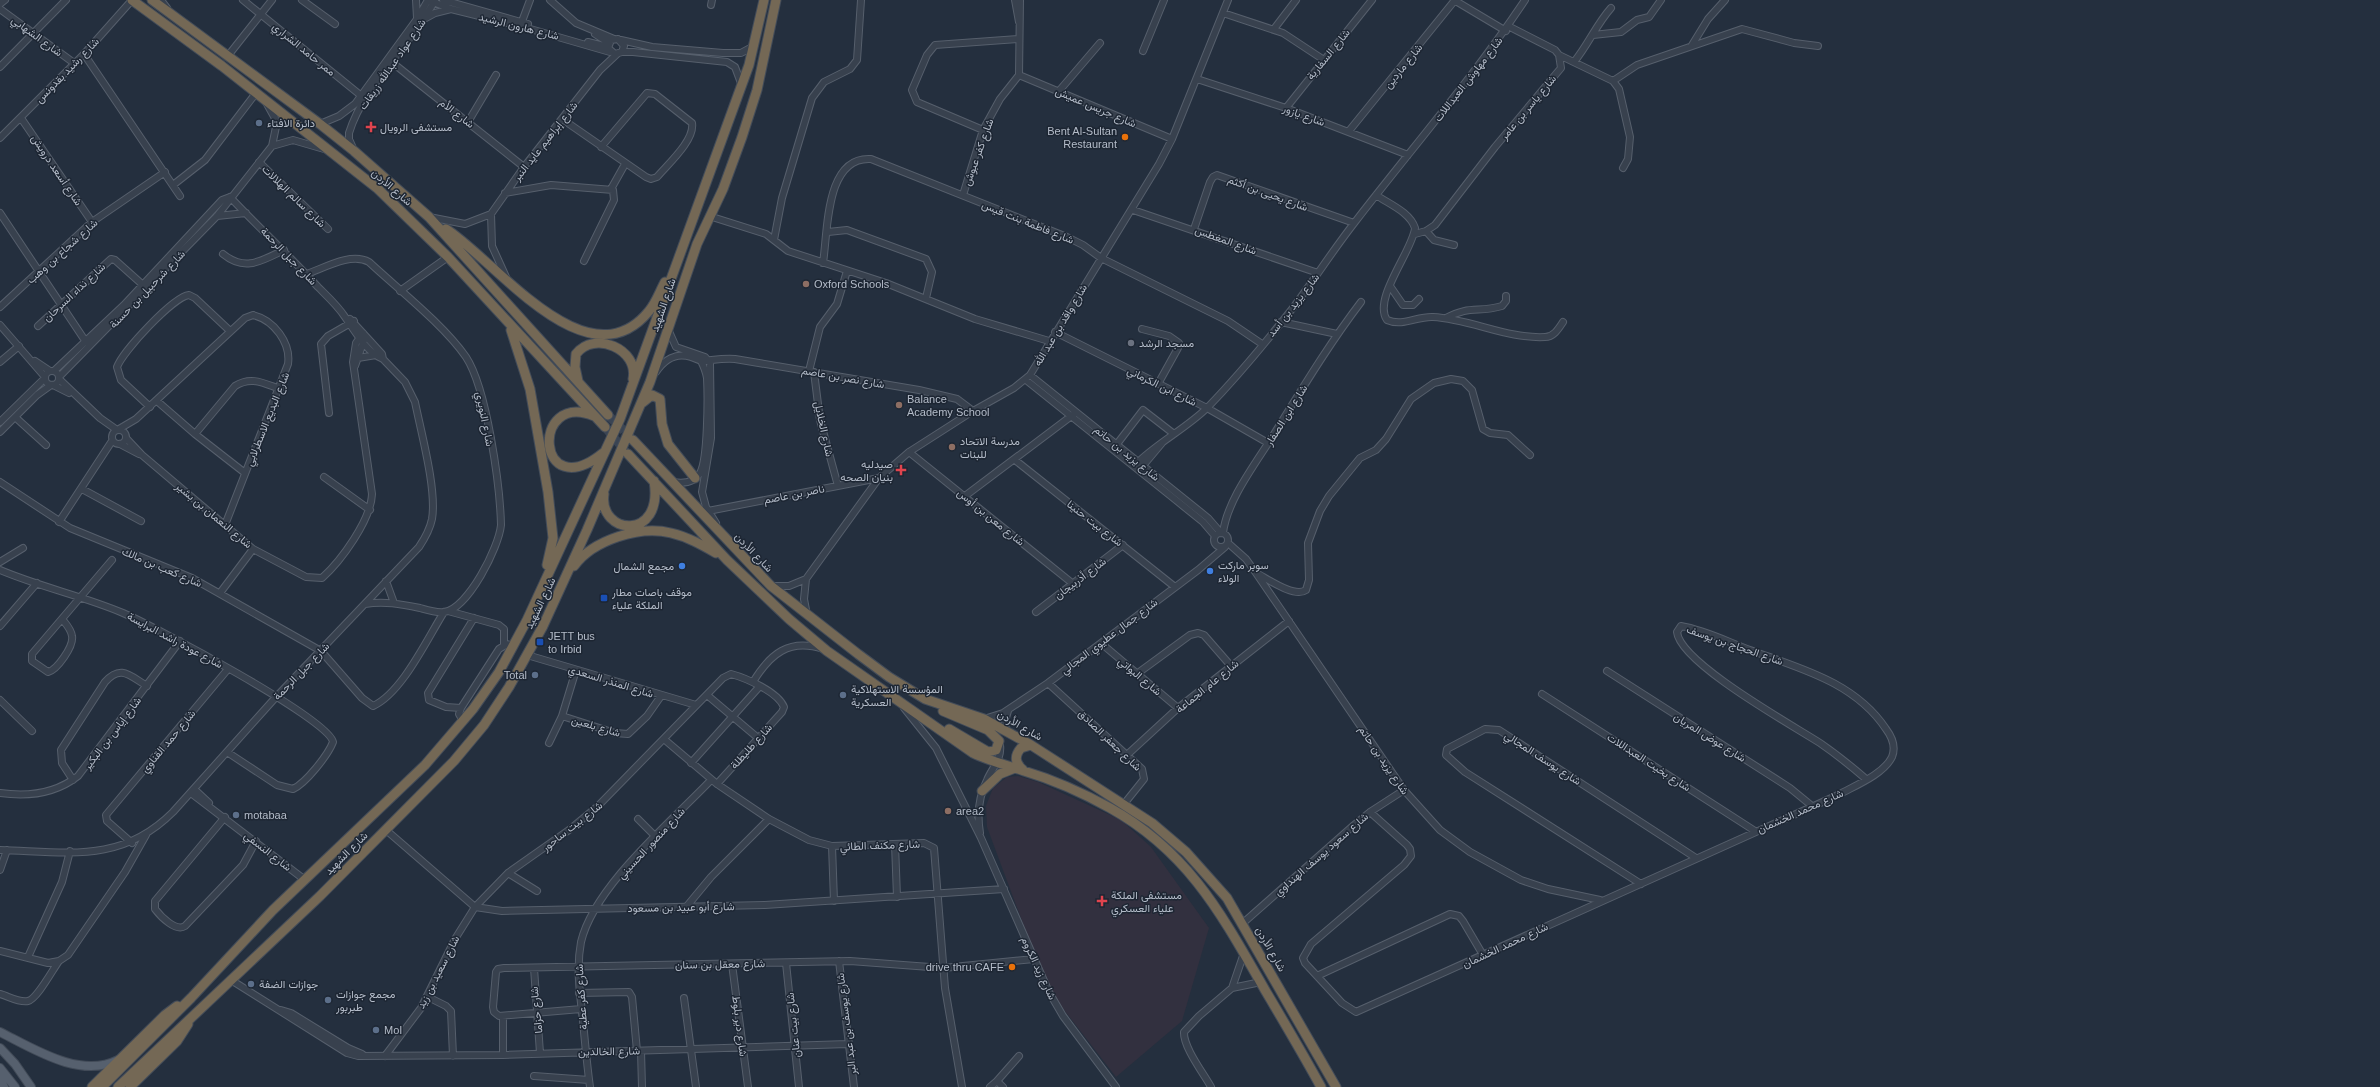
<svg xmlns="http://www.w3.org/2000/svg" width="2380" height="1087" font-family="Arial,Vazirmatn,sans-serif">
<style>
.medical{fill:#32303f}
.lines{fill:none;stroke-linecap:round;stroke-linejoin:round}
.highway-tunnel{stroke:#3a4453;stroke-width:9;stroke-dasharray:9 4.5;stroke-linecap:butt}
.minor-casing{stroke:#565f6c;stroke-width:8}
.major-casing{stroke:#414a57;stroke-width:10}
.highway-casing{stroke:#434c59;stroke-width:11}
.minor{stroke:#38414e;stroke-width:6}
.major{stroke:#56606e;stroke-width:8}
.highway{stroke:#746855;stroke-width:9}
.service-dot{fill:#5c6f8a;stroke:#1d2633;stroke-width:1.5}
.health-dot{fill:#e0444e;stroke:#1d2633;stroke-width:1.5}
.food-dot{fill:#e8710a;stroke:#1d2633;stroke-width:1.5}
.education-dot{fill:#8d6e63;stroke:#1d2633;stroke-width:1.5}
.worship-dot{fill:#6b7280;stroke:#1d2633;stroke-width:1.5}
.shop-dot{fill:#3f7fe0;stroke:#1d2633;stroke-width:1.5}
.transit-dot{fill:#1a4fb4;stroke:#1d2633;stroke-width:1.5}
.labels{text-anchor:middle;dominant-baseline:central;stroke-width:3;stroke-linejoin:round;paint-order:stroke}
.street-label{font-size:11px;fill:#b4bcc9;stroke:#1d2633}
.poi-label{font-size:11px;fill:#b4bcc9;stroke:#1d2633;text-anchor:start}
</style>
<rect width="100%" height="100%" fill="#242f3e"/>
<path class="medical" d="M1018,776l20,6 83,38 30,27 58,81 -27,93 -66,56 -69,-89 -60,-161 -1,-21 7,-18 14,-11z"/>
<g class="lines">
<path class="highway-tunnel" d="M608,415l24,24
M605,427l21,25"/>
<defs>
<path id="minor" d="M161,0l6,8
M243,0l121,98
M302,0l33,24
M416,0l1,18
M428,0l23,9 69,17 90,26
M443,0l85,24
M550,0l26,23 38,16
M1015,0l4,22
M1454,0l52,31
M0,4l5,-4
M711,5l1,-5
M0,9l74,54
M1223,13l60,20 41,27
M424,19l11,-6 16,-4
M521,24l9,-24
M1274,29l22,-29
M595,34l14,9
M1593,35l28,-3 16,-12 12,-3 12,-17
M621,40l31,7 71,6h18l13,-7
M588,42l20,5
M1692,45l16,-26 17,-19
M1143,51l21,-51
M622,52l2,-6 -6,-7 -7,1 -3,8 7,6 7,-2h11l94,10 8,5 6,16
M84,54l96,142
M1559,55l54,26 6,8 11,48 -2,22 -5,9
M227,57l45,-57
M389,60l135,107
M1574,62c14,-17 22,-37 37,-54
M0,67l66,-67
M1019,75l153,64
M1197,79l89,29 122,47
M1613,81l24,-16 105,-36 52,14 24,3
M1059,91l41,-48
M1286,108l86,-108
M21,118l71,104
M562,119l84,58 5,2 6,-2c11,-13 38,-37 35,-54l-37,-29 -8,-1 -46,54
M468,122l28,-47
M320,124l19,-8 16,-12 62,-85 11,-19
M983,130l-66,-28 -5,-12 15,-35 8,-10 83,-6
M1349,131l106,-131
M0,138l84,-84 48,-54
M272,146l21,-6 31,9
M353,148l-4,-9v-6c15,-49 62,-87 86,-133
M259,162l69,67
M173,185l32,-25 51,-67
M611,189l14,-25
M505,193l46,-8 62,5 1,10 -30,61
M963,195l20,-65 17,-31 19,-24 1,-75
M1376,195c13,9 34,17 39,33 -2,22 -43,71 -28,92 16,7 30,-4 46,-3 38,2 74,22 112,20 9,0 14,-9 18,-15
M1133,210l185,63
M0,213l86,129
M491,214l1,32 14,31
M217,216l29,-3
M709,216l57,18 22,17 98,32 89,36 74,22
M429,217l36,7 26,-10 33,-47 76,-97 17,-16
M1194,229l16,-47 3,-5 4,-2 137,48
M1426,231l8,9 20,5
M828,232l19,-2 79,29 6,13 -6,26
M1415,234l11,-3 9,-6 60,-78 66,-79 -2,-13 -4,-5 -47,-24
M774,240l8,-42 30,-100 12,-16 26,-13 7,-9 4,-60
M223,254c22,18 38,7 61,-4
M823,263c5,-32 2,-107 48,-104l196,78 16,8 18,13 127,63 34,23
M307,274c17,-6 44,-22 62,-12 29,27 75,63 97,95 21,32 34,129 35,168 -2,22 -33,84 -57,87 -8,1 -17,-2 -24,-4 -19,-4 -36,-7 -55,-4
M1390,286l13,19h10l6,-6
M400,291l48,-34
M0,307l92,-85 73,-50
M1446,318c24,-13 32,-5 56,-12l4,-5v-5
M350,319l32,35 1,5
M1281,322l56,12
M0,325l45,52
M38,326l73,-67 4,1 28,25
M668,329l8,18 29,10 5,6 1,75 -9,54 4,15 10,16
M1142,329l27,7 10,7 -1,5 -20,36
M1055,332l152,76 61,35
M358,358l18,-3
M35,361l15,10
M0,362l19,-16
M355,366l9,-26
M54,371l70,-66 98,-105 8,-3
M809,371l11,-44 17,-23 10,-33
M45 378a7 7 0 1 1 14 0a7 7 0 1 1-14 0Z
M656,372c8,-12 20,-20 35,-15 4,1 8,4 12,4 11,-1 20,-3 32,-2l184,31 38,9 16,12
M814,372l6,48 18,66
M1030,375l178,143 13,15
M59,377l158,-161 55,-70 5,-24 -10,-18
M59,379l41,39 17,12
M1026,380l151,121 26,21 12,14
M53,385l16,8
M157,401l38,33 50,39
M150,407l-29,-27 -4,-13c6,-16 56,-70 72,-72l6,3 34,32
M329,413l-8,-69 7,-8 26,-15
M15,417l31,28
M0,422l45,-44
M119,429l17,-10 109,-101 8,-3c21,5 38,28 35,49l-63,161
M112 437a7 7 0 1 1 14 0a7 7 0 1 1-14 0Z
M0,432l37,-37 14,-10
M195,434l40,-48c16,-10 28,-3 45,3
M126,438l16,17 111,94 53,28 16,1c19,-17 49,-58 50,-84l-19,-132 3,-19 7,-10
M120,444l19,10
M1117,444l26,-34 31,24
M909,452l163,131
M1015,460l160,127
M1134,466c22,-23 52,-37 74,-59 30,-31 58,-65 84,-98 22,-29 41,-59 63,-87 57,-74 118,-144 170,-222
M1141,468l21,-25
M324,477l46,33
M0,482l70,46 122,50 129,73 41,47 11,8c29,-13 54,-67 71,-94
M673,482c11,2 21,1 27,-9 8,-13 8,-77 7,-95 -1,-6 -3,-11 -6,-17
M82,489l59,32
M965,496l109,-82
M708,511l171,-33
M59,522l53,-81
M1214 540a7 7 0 1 1 14 0a7 7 0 1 1-14 0Z
M1223,533c4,-33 33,-70 51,-99 28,-45 55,-90 87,-132
M1228,543l18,16 10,14 148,217 36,40 30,22 51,28 27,9 52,11
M0,562l23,-14
M0,570c40,17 83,26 123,43 29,12 206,106 210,129 -5,13 -27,41 -40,47l-16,-4 -50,-33
M1258,574c11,6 37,24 48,16l3,-10 -1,-37 12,-32 9,-15 31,-38 16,-8 10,-11 25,-40 23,-16 17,-4 12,2 9,9 11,39 7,4 18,2 22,20
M806,579l-2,20 3,16
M386,581l8,22
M771,586h18l17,-7 73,-101 30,-26 64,-41 41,-23 16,-13 129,-211 13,-25 56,-139
M220,593l33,-44
M448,611l51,14 5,4v16
M1036,612l87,-67
M62,619c4,5 9,10 10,17 2,10 -15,34 -24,36l-16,-11v-7l80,-94
M0,626l37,-43
M1102,644l76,64
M527,655l169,50
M1607,671l183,117 22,18
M1138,673l52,-38 8,-2 6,2 27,31
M753,682c17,-28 36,-44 70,-33
M1048,683l94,86 2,10 -20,25
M1542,694l213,137
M707,695l51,43
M0,700l32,31
M461,708l-15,-1 -17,-7 -1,-7 46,-75
M904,708l32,40 45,90 68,154 14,24 53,71
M562,716l53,17 13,1 19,-18 14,-20
M984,719l19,-6 45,-30 150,-113 27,-23
M463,721l-4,-7 2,-6 38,-59 8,-5 6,2
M1006,731l-1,-10 3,-10
M665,740l52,44 52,35 40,21 23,6 92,-3 10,5 11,140 17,99
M549,743l13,-27 14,-46
M1128,754l50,-46 111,-87
M691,763l69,-77
M73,780l-11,-17 -1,-13 44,-68c16,-18 25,-6 42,4
M194,789l15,14
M0,793c28,4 55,1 78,-17l102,-135
M191,793l114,87
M1370,812l37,33 3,4 1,7 -7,9 -93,79 -8,14 2,5 37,40 14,9 482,-217c16,-9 45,-20 54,-38 4,-10 0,-20 -6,-28 -31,-47 -87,-61 -136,-79 -22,-8 -45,-20 -69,-24l-4,6c3,31 115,93 143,111 16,11 31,23 46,36
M225,817l-70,84v8c6,8 21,23 30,17l58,-61 13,-24
M638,819l17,17
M386,830l89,77 27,4 263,-6 239,-16
M980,833c-3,-18 -1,-37 7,-53 5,-12 15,-21 13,-35
M132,843l-25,-22 -1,-6 122,-146
M895,844l2,53
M832,846l2,55
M0,850c67,2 121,14 173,-38l103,-115 143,-150c6,-9 11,-18 13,-28 5,-29 -11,-87 -17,-117l-10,-20 -22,-23c-16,-6 -29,-29 -38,-42 -7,-11 -18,-21 -27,-30 -28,-31 -59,-59 -88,-90
M0,870l7,-20
M508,873l29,18
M1641,884l-176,-112 -19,-17 1,-6 38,-20 14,1 197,128
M687,906l24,-29 58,-58
M1243,923l111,-98 16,-13 34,-22
M0,951l48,12 11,-2 9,-6 57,-83 21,-37
M28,957l34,-75 8,-31
M839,961l15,126
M786,963l13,124
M732,964l16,123
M534,968l6,85
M1317,976l133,-62 9,2 4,5 20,34
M231,980l116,73 11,3 145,-1 345,-11
M1232,988l12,-35
M579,993l50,-1 3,5 5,54
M0,994c8,2 19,9 28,7 9,-2 25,-32 31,-40
M428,997l18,9 5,5 2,45
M684,998l12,89
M581,1009l-82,7 -5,-4 -1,-5 3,-35 2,-3 6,-1 346,-7 93,7 91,-9
M281,1010l10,3 57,35 14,6
M641,1051l1,36
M503,1055v-38
M385,1056l36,-48 34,-69 20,-32 33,-34 61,-43 29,-24 125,-128 8,-4c15,4 47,18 53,33l-2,5 -65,72
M534,1076l55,4
M997,1081l22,-25
M590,1087c-3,-22 -5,-44 -7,-66 -3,-27 -7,-53 -2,-79 13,-56 91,-121 130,-162
M990,1087l7,-6 6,6
M1211,1087c-7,-13 -28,-40 -27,-55l15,-16 33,-28 29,-6"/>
<path id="major" d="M0,1032c34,17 80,47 118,28
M0,1048l15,16 16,23
M0,1068l15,19
M0,1078l4,9"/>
<path id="highway" d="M132,0l90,66 156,123 70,68 157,170
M152,0l168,124 34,27 75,66 179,198
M446,229c50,32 142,157 203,82 7,-8 11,-20 16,-29
M511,330l19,59 18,103 5,46 -6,27
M578,381l-3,-14 1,-13c18,-24 63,-5 57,25
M642,403l10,-8 8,4 2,25 6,20 27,34
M594,416c-64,-26 -58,91 9,37
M633,440l138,146 87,68 31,23 36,22 59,20 47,26 121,78 34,29 41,46 109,189
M628,454l99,106 62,59 38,32 146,102c16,8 34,12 51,18 30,9 59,22 86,37 79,44 112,107 155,182 19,32 38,64 56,97
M604,494c-6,41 60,48 50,-13
M574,566c19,-26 66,-41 97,-33 17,4 31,12 45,20
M943,711l45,19 11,11 -3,9 -8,2 -39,-23
M1023,770c-8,-7 -9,-14 -2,-22l10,-3
M982,791l18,-17 15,-6
M92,1087l73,-72 12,-9
M102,1087l89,-89 82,-88 152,-145 48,-56 26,-37 28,-52 93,-201 129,-354 15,-65
M118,1087l202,-191 134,-135 30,-36 25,-38 34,-61 44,-96 63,-148 47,-138 26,-55 19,-52 15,-47 19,-90
M130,1087l47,-46 11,-17"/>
</defs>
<use href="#minor" class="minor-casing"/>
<use href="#major" class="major-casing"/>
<use href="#highway" class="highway-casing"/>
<use href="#minor" class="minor"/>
<use href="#major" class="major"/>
<use href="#highway" class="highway"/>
</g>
<g class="service-dot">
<circle cx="259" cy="123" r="4"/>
<circle cx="535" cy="675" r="4"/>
<circle cx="843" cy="695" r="4"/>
<circle cx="236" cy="815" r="4"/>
<circle cx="251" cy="984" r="4"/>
<circle cx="328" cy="1000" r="4"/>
<circle cx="376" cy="1030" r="4"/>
</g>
<g class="health-dot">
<path d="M369 121h4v4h4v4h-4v4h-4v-4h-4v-4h4z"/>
<path d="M899 464h4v4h4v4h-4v4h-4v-4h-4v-4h4z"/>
<path d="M1100 895h4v4h4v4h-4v4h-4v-4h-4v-4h4z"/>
</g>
<g class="food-dot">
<circle cx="1125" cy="137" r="4"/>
<circle cx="1012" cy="967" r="4"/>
</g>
<g class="education-dot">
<circle cx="806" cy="284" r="4"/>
<circle cx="899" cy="405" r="4"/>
<circle cx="952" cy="447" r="4"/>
<circle cx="948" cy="811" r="4"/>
</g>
<circle class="worship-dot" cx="1131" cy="343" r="4"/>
<g class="shop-dot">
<circle cx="682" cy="566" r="4"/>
<circle cx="1210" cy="571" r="4"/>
</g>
<g class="transit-dot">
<rect x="600" y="594" width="8" height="8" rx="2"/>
<rect x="536" y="638" width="8" height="8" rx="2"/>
</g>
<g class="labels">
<g class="street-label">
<text transform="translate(519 26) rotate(14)">شارع هارون الرشيد</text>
<text transform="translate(37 36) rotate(36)">شارع الشهابي</text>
<text transform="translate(304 49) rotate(39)">ممر حامد الشراري</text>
<text transform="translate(1328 54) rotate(-51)">شارع السفارية</text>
<text transform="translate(392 64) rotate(-55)">شارع عواد عبدالله زريقات</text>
<text transform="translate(1403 66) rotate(-51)">شارع ماردين</text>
<text transform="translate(67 70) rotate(-46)">شارع رشيد بقدونس</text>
<text transform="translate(1468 79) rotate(-52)">شارع مهاوش العبداللات</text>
<text transform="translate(1096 107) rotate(23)">شارع جريس عميش</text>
<text transform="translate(1528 107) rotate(-50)">شارع ياسر بن عامر</text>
<text transform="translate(457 113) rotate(38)">شارع الأم</text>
<text transform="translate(1304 115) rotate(20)">شارع يازور</text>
<text transform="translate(545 141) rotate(-52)">شارع إبراهيم عايد النبر</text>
<text transform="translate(978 152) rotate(-70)">شارع كفر عبوش</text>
<text transform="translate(57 170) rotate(56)">شارع أسعد درويش</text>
<text transform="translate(392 187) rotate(41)">شارع الأردن</text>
<text transform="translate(1268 193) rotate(20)">شارع يحيى بن أكثم</text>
<text transform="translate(294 196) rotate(44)">شارع سالم الهلالات</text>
<text transform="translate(1028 222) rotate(22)">شارع فاطمة بنت قيس</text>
<text transform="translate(1226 240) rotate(20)">شارع المغطس</text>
<text transform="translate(62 251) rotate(-42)">شارع شجاع بن وهب</text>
<text transform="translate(289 256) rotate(46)">شارع جبل الرحمة</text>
<text transform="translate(147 289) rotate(-46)">شارع شرحبيل بن حسنة</text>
<text transform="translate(74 292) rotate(-43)">شارع نداء السرحان</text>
<text transform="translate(663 305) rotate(-71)">شارع الشهيد</text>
<text transform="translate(1293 305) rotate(-52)">شارع يزيد بن أسد</text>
<text transform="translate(1060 325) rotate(-59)">شارع واقد بن عبد الله</text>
<text transform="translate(843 377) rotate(10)">شارع نصر بن عاصم</text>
<text transform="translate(1162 386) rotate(26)">شارع ابن الكرماني</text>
<text transform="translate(1286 415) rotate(-58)">شارع ابن الصفار</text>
<text transform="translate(267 419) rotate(-68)">شارع البديع الاسطرلابي</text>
<text transform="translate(485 419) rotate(79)">شارع النويري</text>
<text transform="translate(824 429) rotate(78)">شارع الخلايل</text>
<text transform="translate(1127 453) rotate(39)">شارع يزيد بن حاتم</text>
<text transform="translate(794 494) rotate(-11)">ناصر بن عاصم</text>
<text transform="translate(214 515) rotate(40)">شارع النعمان بن بشير</text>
<text transform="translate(991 517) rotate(39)">شارع معن بن أوس</text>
<text transform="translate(1095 523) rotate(38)">شارع بيت حنينا</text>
<text transform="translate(754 552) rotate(46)">شارع الأردن</text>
<text transform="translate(162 567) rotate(23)">شارع كعب بن مالك</text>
<text transform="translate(1080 578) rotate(-37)">شارع أذربيجان</text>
<text transform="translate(540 603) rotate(-64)">شارع الشهيد</text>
<text transform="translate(1109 636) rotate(-37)">شارع جمال عطيوي المجالي</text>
<text transform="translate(175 640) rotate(28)">شارع عودة راشد البرايسة</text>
<text transform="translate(1735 645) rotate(19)">شارع الحجاج بن يوسف</text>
<text transform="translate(301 671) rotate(-46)">شارع جبل الرحمة</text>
<text transform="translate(1140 676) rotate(40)">شارع البواتي</text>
<text transform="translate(611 681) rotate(17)">شارع المنذر السعدي</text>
<text transform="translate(1207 686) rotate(-39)">شارع عام الجماعة</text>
<text transform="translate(1020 725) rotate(30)">شارع الأردن</text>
<text transform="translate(596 726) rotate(16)">شارع بلعين</text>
<text transform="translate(112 733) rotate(-53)">شارع إياس بن البكير</text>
<text transform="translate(1710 737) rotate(32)">شارع عوض المريان</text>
<text transform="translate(1110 740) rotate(44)">شارع جعفر الصادق</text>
<text transform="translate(168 741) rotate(-50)">شارع حمد القناوي</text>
<text transform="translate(751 746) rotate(-48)">شارع طليطلة</text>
<text transform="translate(1543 758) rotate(33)">شارع يوسف المجالي</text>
<text transform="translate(1384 760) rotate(56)">شارع يزيد بن حاتم</text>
<text transform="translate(1649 762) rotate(33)">شارع بخيت العبداللات</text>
<text transform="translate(1800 811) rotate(-24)">شارع محمد الخشمان</text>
<text transform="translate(572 826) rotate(-38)">شارع بيت ساحور</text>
<text transform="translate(651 843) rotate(-47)">شارع منصور الحسيني</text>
<text transform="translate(880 845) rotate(-2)">شارع مكنف الطائي</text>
<text transform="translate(268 851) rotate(38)">شارع النسفي</text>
<text transform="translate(346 853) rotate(-45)">شارع الشهيد</text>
<text transform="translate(1321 854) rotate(-41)">شارع سعود يوسف الهنداوي</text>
<text transform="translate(681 907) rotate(-1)">شارع أبو عبيد بن مسعود</text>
<text transform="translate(1505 945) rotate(-25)">شارع محمد الخشمان</text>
<text transform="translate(1271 949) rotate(60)">شارع الأردن</text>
<text transform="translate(720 964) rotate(-1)">شارع معقل بن سنان</text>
<text transform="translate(1039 968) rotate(65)">شارع زيد الكروم</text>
<text transform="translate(438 972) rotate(-63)">شارع سعيد بن زيد</text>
<text transform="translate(581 997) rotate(-94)">شارع كفر عطية</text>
<text transform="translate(536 1010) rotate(-96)">شارع حزاما</text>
<text transform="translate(846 1024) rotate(-97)">شارع يوسف بن عبد البر</text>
<text transform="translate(793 1025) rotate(-96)">شارع بيت عنان</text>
<text transform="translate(740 1026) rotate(83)">شارع دير بلوط</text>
<text transform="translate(609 1051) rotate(-1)">شارع الخالدين</text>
</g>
<g class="poi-label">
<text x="267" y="123">دائرة الافتاء</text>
<text x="380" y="127">مستشفى الرويال</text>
<text x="1117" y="131" text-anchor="end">Bent Al-Sultan<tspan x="1117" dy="13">Restaurant</tspan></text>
<text x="814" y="284">Oxford Schools</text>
<text x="1139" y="343">مسجد الرشد</text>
<text x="907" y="399">Balance<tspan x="907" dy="13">Academy School</tspan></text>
<text x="960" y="441">مدرسة الاتحاد<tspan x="960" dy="13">للبنات</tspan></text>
<text x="893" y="464" text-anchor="end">صيدليه<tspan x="893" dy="13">بنيان الصحه</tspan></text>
<text x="1218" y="565">سوبر ماركت<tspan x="1218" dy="13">الولاء</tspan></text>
<text x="674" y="566" text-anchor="end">مجمع الشمال</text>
<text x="612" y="592">موقف باصات مطار<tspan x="612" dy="13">الملكة علياء</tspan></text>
<text x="548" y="636">JETT bus<tspan x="548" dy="13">to Irbid</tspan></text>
<text x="527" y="675" text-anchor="end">Total</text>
<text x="851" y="689">المؤسسة الاستهلاكية<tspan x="851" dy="13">العسكرية</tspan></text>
<text x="956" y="811">area2</text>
<text x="244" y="815">motabaa</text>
<text x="1111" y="895">مستشفى الملكة<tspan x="1111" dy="13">علياء العسكري</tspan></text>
<text x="1004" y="967" text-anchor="end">drive thru CAFE</text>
<text x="259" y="984">جوازات الضفة</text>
<text x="336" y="994">مجمع جوازات<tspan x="336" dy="13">طبربور</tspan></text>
<text x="384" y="1030">MoI</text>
</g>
</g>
</svg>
